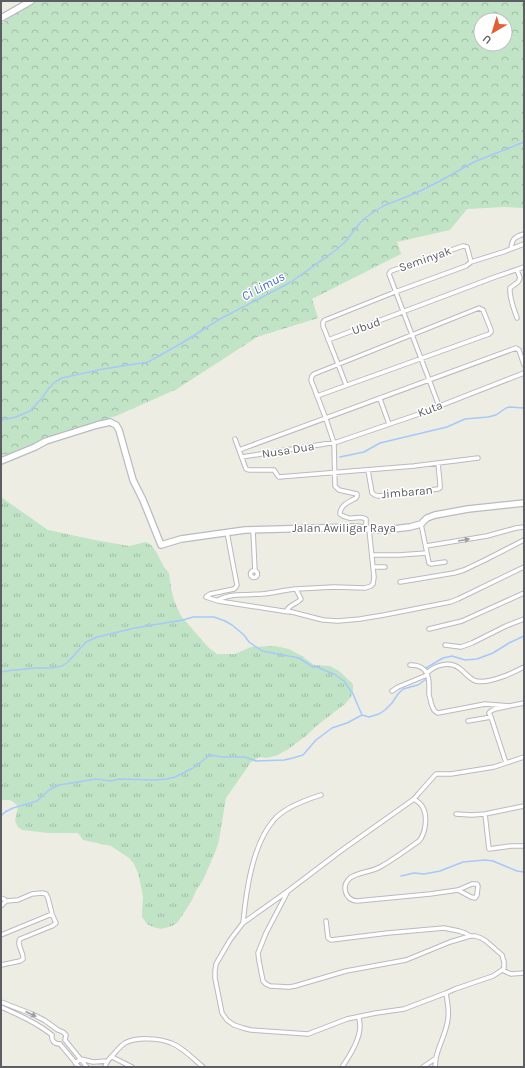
<svg xmlns="http://www.w3.org/2000/svg" width="525" height="1068" font-family="Karla,sans-serif">
<style>
.grass{fill:url(#grass-tufts)}
.forest{fill:url(#forest-crowns);fill-rule:evenodd}
.lines{fill:none;stroke-linecap:round;stroke-linejoin:round}
.stream{stroke:#a6c8fb;stroke-width:1.5}
.street-casing{stroke:#b9babf;stroke-width:5.5}
.secondary-casing{stroke:#b9bbc1;stroke-width:8}
.street{stroke:#fff;stroke-width:3.5}
.secondary{stroke:#fff;stroke-width:5.5}
.oneway{fill:#9d9ea2}
.labels{text-anchor:middle;dominant-baseline:central;stroke-width:3;stroke-linejoin:round;paint-order:stroke}
.street-label{font-size:12px;fill:#5c5e64;stroke:#fff}
.water-label{font-size:13px;font-style:italic;fill:#496ebe;stroke:#fff}
</style>
<defs>
<pattern id="grass-tufts" width="24" height="20" patternUnits="userSpaceOnUse"><rect width="24" height="20" fill="#c1e4c7"/><path d="M3 7l-1-3M5 7V3M7 7l1-3M15 17l-1-3M17 17v-4M19 17l1-3" fill="none" stroke="#a0bca5"/></pattern>
<pattern id="forest-crowns" width="20" height="18" patternUnits="userSpaceOnUse"><rect width="20" height="18" fill="#c1e4c7"/><path d="M2 6a3 3 0 1 1 6 0M12 15a3 3 0 1 1 6 0" fill="none" stroke="#a0bca5"/></pattern>
</defs>
<rect width="100%" height="100%" fill="#eeede4"/>
<path class="grass" d="M1,497l47,33 47,10 34,6 17,-4 5,3 4,5 9,17 5,6 2,15 3,12 7,16 27,31 9,7h18l16,-7 24,-1 14,3 13,7 12,9 16,1 9,5 14,13v7l-2,6 -6,7 -30,23 -9,9 -19,14 -12,6 -9,2 -6,-1 -9,5 -4,6 -21,30 -7,42 -3,10 -12,28 -8,13 -4,9 -10,16 -5,7 -5,3 -11,3 -8,-2 -6,-3 -5,-7v-6l1,-15 -5,-23 -4,-9 -5,-6 -18,-12 -28,-6 -5,-7h-30l-26,-3 -4,-3 -3,-6 3,-14c-4,-6 -10,-9 -17,-6z"/>
<path class="forest" d="M35,1h489v207l-20,-1 -37,2 -17,21 -53,12 4,12 -89,45 6,19 -61,19 -80,52 -61,27 -57,17 -51,21 -7,1v-431l18,-14zM481,20h24v24h-24z"/>
<g class="lines">
<path class="stream" d="M1,420l15,-3 14,-6 12,-13 7,-10 6,-6 7,-4 41,-9 45,-7 34,-19 38,-24 71,-37 45,-32 9,-8 15,-19 5,-5 18,-12 33,-13 24,-12 34,-19 50,-20
M340,457l24,-5 16,-9 67,-16 18,-8 23,-2 8,-2 10,-7 4,-1 14,1
M1,672l5,-1 29,-3h16l11,-2 6,-4 18,-20 11,-5 38,-9 48,-8 10,-3h21l11,4 7,4 12,10 5,7 13,9 37,7 14,9h4l14,6 3,1 10,7 9,13 9,21 7,2 10,-3 6,-4 7,-7 6,-9 5,-5 15,-4 7,-5 1,-2 -2,-7 2,-3 17,-10 9,-2 13,4 12,-1 16,-6 16,-10 15,-7
M1,816l4,-4 8,-4 24,-7 12,-11 10,-5 37,-6 15,2 8,-2 36,1 12,-1 8,-2 18,-9 17,-13 13,2h22l11,4 28,-1 9,-2 10,-3 13,-15 16,-12 15,-5 15,-8
M401,876l13,-3 10,1 16,-3 23,-9 22,-2 8,1 24,10 7,1"/>
<defs>
<path id="street" d="M511,249c1,-10 3,-12 13,-15
M471,262l32,-10 21,-8
M517,270l3,8 -2,4 -8,6c-1,10 4,21 7,30
M328,340l167,-63 29,-10
M346,385l-8,-21 -15,-38v-4l2,-2 70,-28 71,-26 5,-4 -4,-15 -4,-1 -72,25 -2,3 50,132
M317,396l172,-62 2,-2v-2l-8,-20 -4,-2 -165,66 -2,2 -1,4 15,39 8,24 1,43 4,4 18,4v2l-1,2c-7,4 -16,7 -16,16 12,9 18,0 26,5v9
M380,399l9,25
M235,439l11,30 3,1h25l4,6 1,1 135,-11 64,-8
M239,450l277,-102 3,2 5,15
M242,457l95,-15 82,-28 105,-41
M368,470l4,23 3,2 3,1 60,-7 2,-1v-4l-2,-21
M421,524l8,39 2,1 14,-2
M369,529l5,48 -1,7 -2,2 -6,2 -31,-1 -38,2 5,10c-4,5 -11,5 -14,11l1,1 35,9 15,1 22,-2 24,-4 66,-13 8,-3 66,-32
M253,530l2,41
M227,532l5,27 5,26 -1,2 -2,2 -24,5 -3,2 -1,1 12,4 71,11
M426,546l61,-10 29,-8 8,-1
M372,555h27l28,-2
M373,567h12
M250.5 574a3.5 3.5 0 1 1 7 0a3.5 3.5 0 1 1-7 0Z
M400,582l54,-9 10,-3 21,-10 39,-20
M218,600c13,-7 30,-5 44,-6 11,-1 23,-4 34,-5
M429,629l33,-8 62,-28
M445,645l16,2 11,-4 34,-17 18,-7
M410,665c13,0 19,6 19,20 0,3 0,6 0,9 0,3 2,6 2,9 2,5 2,8 7,10l47,-9 25,2
M427,673c8,-8 22,-12 32,-5 6,4 10,11 17,13 13,3 37,-8 48,-14
M392,691l6,-4 29,-12
M491,717l-2,-4 2,-2 4,-2 29,-6
M468,721l23,-4 15,46
M414,799c3,2 6,4 8,7 6,9 4,27 -3,35 -13,9 -26,19 -39,26 -9,5 -22,5 -30,11 -9,8 -5,22 7,23l73,-7 28,-4 14,-6h5l1,2 -1,9 -2,3 -4,-1 -13,-7
M456,814l16,1 13,-1 39,-8
M485,814l4,35 22,-3h13
M288,891l-45,32 -13,17 -14,24 -1,7v7l7,35 5,7 7,5 9,3 8,2 57,4 39,-15 29,-6 28,-4 42,-16 9,-4 38,-13 9,-6 2,-2v-6l-2,-7 -16,-14 -5,-3 -6,-2h-5l-20,6 -44,18 -60,11 -51,15 -6,1 -19,-1 -4,-2 -3,-3 -4,-20 -1,-8 8,-20 22,-42 54,-41 72,-51 5,-6 17,-19h15l43,-7 30,-10
M1,898l3,1 2,2
M1,906l5,-5 12,-1 14,-6 10,-1 4,1 2,4 4,16
M326,921l2,17 3,2 57,-7 56,-5 15,3 6,2 5,3
M243,923c3,-31 9,-77 30,-102 10,-13 32,-21 48,-26
M1,935l51,-21 4,9 -4,3 -32,13c-4,6 4,13 3,20l-3,2 -19,4
M502,970l9,4 13,-1
M1,1002l31,12 12,6 14,10 5,2 3,3 -1,5
M1,1007c18,8 36,16 51,28
M52,1035c-1,5 2,9 8,9
M65,1040l22,27
M60,1044l19,23
M112,1057l20,10
M75,1063l6,-4 12,3 14,-1
M105,1067c1,-5 3,-7 6,-10 5,-5 8,-10 14,-14 11,-6 34,-5 46,0 13,5 22,16 32,24
M342,1067c7,-10 18,-28 18,-41 0,-3 -1,-6 -1,-9
M423,1067l13,-9c2,-10 7,-19 10,-30 4,-12 2,-23 0,-35
M435,1067l1,-9"/>
<path id="secondary" d="M1,18l30,-17
M1,461l34,-14 11,-6 51,-16 13,-3 6,3 3,5 14,50 10,20 18,45 20,-6 64,-9 111,-3 13,2 15,1 26,-3 11,-3 6,-6 8,-3 33,-6 56,-6"/>
</defs>
<use href="#street" class="street-casing"/>
<use href="#secondary" class="secondary-casing"/>
<use href="#street" class="street"/>
<use href="#secondary" class="secondary"/>
</g>
<defs><path id="oneway-solid" d="M-6-.8H1V-3.2L6.5 0L1 3.2V.8H-6Z"/></defs>
<g class="oneway">
<use href="#oneway-solid" transform="translate(464 540) rotate(-10)"/>
<use href="#oneway-solid" transform="translate(31 1014) rotate(24)"/>
</g>
<g class="labels">
<g class="street-label">
<text transform="translate(425 259) rotate(-19)">Seminyak</text>
<text transform="translate(366 326) rotate(-20)">Ubud</text>
<text transform="translate(430 409) rotate(-21)">Kuta</text>
<text transform="translate(288 450) rotate(-9)">Nusa Dua</text>
<text transform="translate(407 492) rotate(-5)">Jimbaran</text>
<text x="344" y="528">Jalan Awiligar Raya</text>
</g>
<g class="water-label">
<text transform="translate(263 286) rotate(-28)">Ci Limus</text>
</g>
</g>
<rect width="525" height="1068" fill="none" stroke="#5c5e64" stroke-width="4"/>
<g transform="translate(493 32) rotate(218)"><circle r="19" fill="#ffffff" stroke="#bebfc1"/>
<path d="M0-3L7 15L0 10L-7 15Z" fill="#e26035"/>
<text y="-6" font-size="11" font-weight="bold" text-anchor="middle" fill="#5c5e64">U</text>
</g>
</svg>
